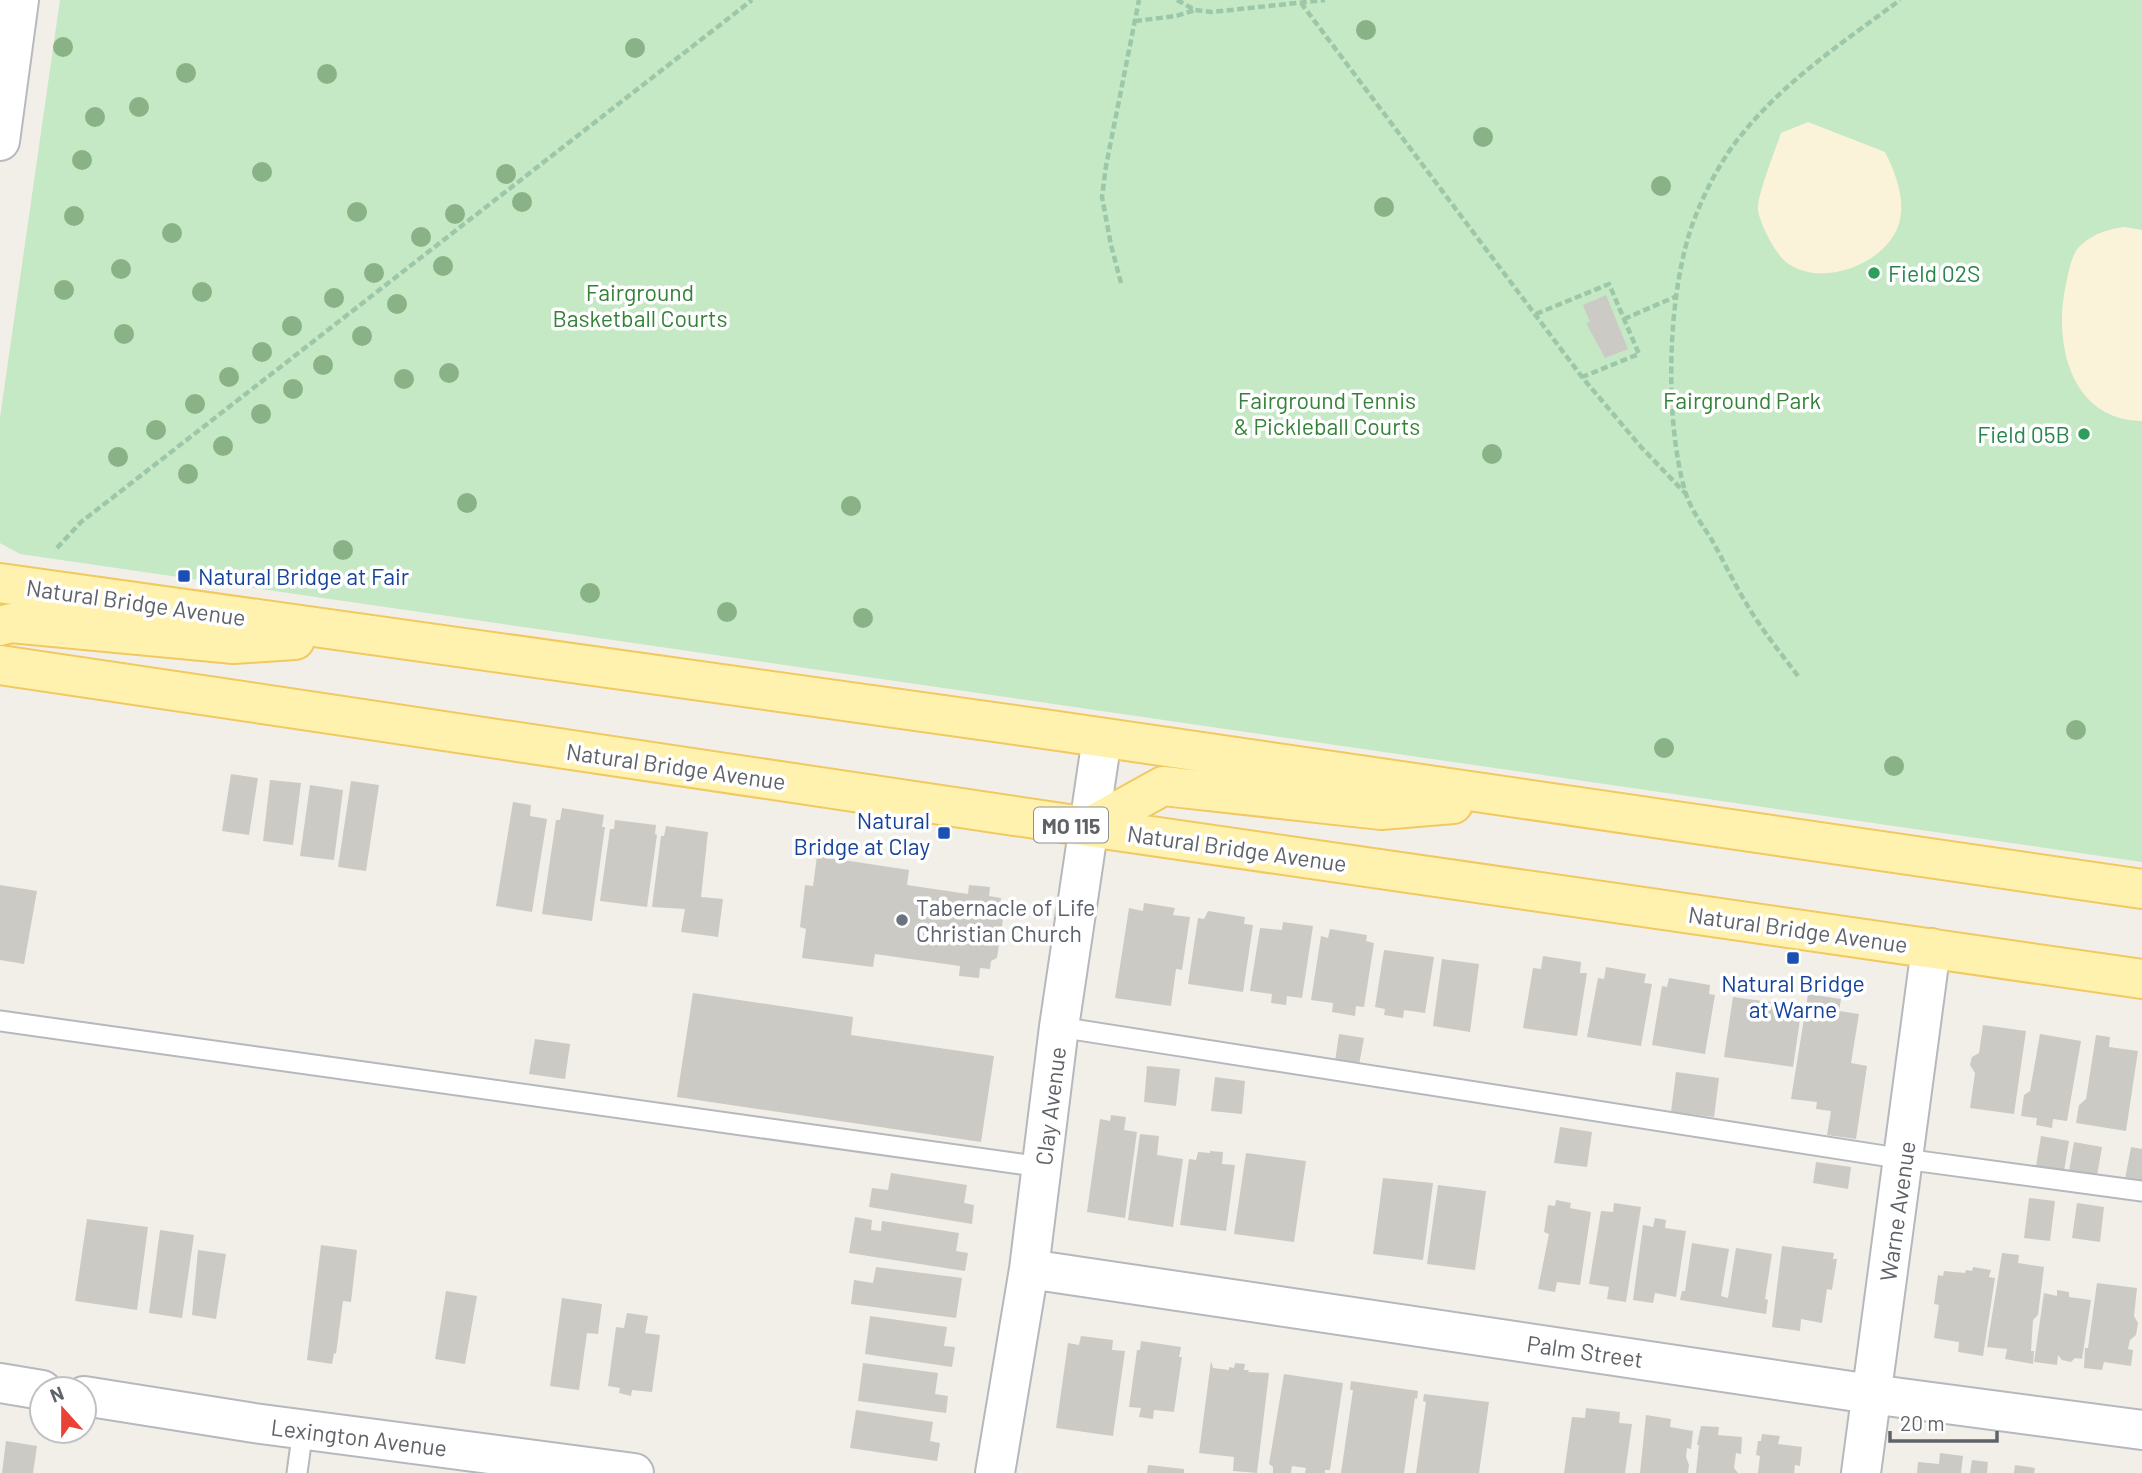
<svg xmlns="http://www.w3.org/2000/svg" width="2142" height="1473" font-family="Barlow,sans-serif">
<style>
.green{fill:#c5e8c5}
.sand{fill:#fbf3d9}
.building{fill:#cccac5}
.lines{fill:none;stroke-linecap:round;stroke-linejoin:round}
.lane-casing{stroke:#b5b8bc;stroke-width:23}
.street-casing{stroke:#b5b8bc;stroke-width:42}
.secondary-casing{stroke:#b6babf;stroke-width:42}
.primary-casing{stroke:#f2c960;stroke-width:42}
.path{stroke:#9cc7a9;stroke-width:4.5;stroke-dasharray:7 3.5;stroke-linecap:butt}
.lane{stroke:#fff;stroke-width:19}
.street{stroke:#fff;stroke-width:38}
.secondary{stroke:#fff;stroke-width:38}
.primary{stroke:#fff2af;stroke-width:38}
.tree{fill:#89b387}
.leisure-dot{fill:#2e9e5b;stroke:#fff;stroke-width:2.5}
.transit-dot{fill:#1a4fb4;stroke:#fff;stroke-width:2.5}
.worship-dot{fill:#6b7280;stroke:#fff;stroke-width:2.5}
.labels{text-anchor:middle;dominant-baseline:central;stroke-width:7;stroke-linejoin:round;paint-order:stroke}
.shield{fill:#fff;stroke:#8f9295;stroke-width:2}
.shield-label{font-size:21px;font-weight:bold;fill:#5f6368}
.leisure-label{font-size:23px;fill:#27864d;stroke:#fff;text-anchor:start}
.park-label{font-size:23px;fill:#348238;stroke:#fff}
.transit-label{font-size:23px;fill:#164399;stroke:#fff;text-anchor:start}
.street-label{font-size:23px;fill:#5f6368;stroke:#fff}
.worship-label{font-size:23px;fill:#5b616d;stroke:#fff;text-anchor:start}
</style>
<rect width="100%" height="100%" fill="#f1efe8"/>
<path class="green" d="M60,0h2082v862l-2122,-308 -20,-11v-125z"/>
<path class="sand" d="M1808,122l77,30c11,22 23,52 12,77 -16,37 -78,59 -111,33 -11,-9 -26,-38 -28,-52 -2,-12 18,-62 23,-77z
M2125,227l17,3v191c-72,-1 -89,-79 -76,-137 3,-13 5,-30 15,-39 14,-12 27,-16 44,-18z"/>
<path class="building" d="M1606,295l22,54 -23,9 -19,-35 4,-1 -7,-17z
M231,774l27,4 -9,57 -27,-4z
M270,780l31,3 -8,62 -30,-4z
M351,781l28,4 -13,86 -28,-4z
M310,785l33,5 -9,70 -34,-4z
M513,802l18,3 -1,11 17,3 -15,93 -36,-6z
M562,808l42,7 -2,12h3l-13,94 -50,-7 14,-94h4z
M615,820l41,5 -1,9 2,1 -10,72 -47,-6 10,-72h4z
M666,826l42,6 -7,65 22,2 -5,38 -37,-5 4,-23 -33,-2 9,-71h3z
M817,856l92,14 -2,15 61,9 1,-9 21,2 -1,9 12,2 -1,10 4,5 -7,45 -6,3 -1,8 -10,-1 -1,10 -20,-2 1,-10 -85,-12 -2,13 -71,-9 4,-29 -6,-2 5,-42 8,1z
M0,885l37,6 -13,73 -24,-4z
M1144,903l31,5 -2,7 17,2 -8,53 -6,-1 -5,37 -56,-8 14,-90 14,3z
M1208,911l37,6 -1,7 9,1 -10,67 -55,-8 10,-66 6,1z
M1283,922l30,4 -11,72 -15,-2 -1,9 -15,-2 1,-9 -22,-3 10,-63 22,2z
M1330,929l37,6 -1,6 8,2 -10,64 -8,-1 -1,10 -23,-4 1,-9 -22,-3 10,-64 7,2z
M1384,950l50,7 -9,56 -21,-3 -1,8 -19,-3 1,-6 -10,-2z
M1543,956l38,6 -1,11h7l-10,63 -54,-8 10,-60 8,1z
M1442,959l37,5 -9,68 -37,-6z
M1606,967l40,7 -2,9 8,1 -11,62 -54,-9 11,-59 6,1z
M1669,978l41,7 -1,9 6,1 -10,59 -53,-9 10,-59 5,1z
M693,993l160,24 -2,18 143,21 -13,86 -304,-45z
M1808,994l33,5 -2,12 20,3 -8,49 16,3 -11,73 -29,-4 4,-24 -15,-2 1,-7 -26,-3z
M1733,997l69,9 -9,61 -69,-10z
M1983,1025l43,6 -12,83 -44,-6 5,-35 -5,-8 2,-8 7,-4z
M1339,1034l25,4 -5,27 -24,-3z
M2040,1034l41,7 -14,80 -14,-2 -1,9 -16,-3 1,-7 -16,-2 3,-21 6,-4z
M2096,1035l14,2 -1,10 29,4 -12,80 -50,-8 3,-18 7,-6z
M535,1039l35,5 -5,35 -36,-5z
M1147,1066l33,3 -4,37 -32,-4z
M1676,1072l43,6 -5,39 -43,-5z
M1215,1077l30,4 -3,33 -31,-3z
M1111,1115l15,2 -2,13 13,2 -12,86 -38,-6 13,-93 10,2z
M1560,1127l32,5 -5,35 -33,-4z
M1140,1134l19,2 -2,19 26,4 -10,68 -45,-7z
M2041,1136l28,5 -5,30 -28,-5z
M2074,1142l28,5 -5,29 -28,-5z
M2131,1147l11,2v33l-17,-3z
M1210,1151l13,1 -1,12 13,1 -9,66 -46,-6 9,-66 7,1 2,-8 12,1z
M1246,1153l60,8 -12,81 -60,-8z
M1816,1162l35,5 -3,22 -35,-6z
M891,1173l76,12 -3,18 10,2 -2,19 -103,-17 3,-19 16,2z
M1383,1178l50,5 -10,77 -50,-6z
M1438,1185l48,6 -11,79 -48,-6z
M2029,1198l26,3 -5,40 -26,-3z
M1556,1200l15,3 -1,5 21,4 -11,73 -23,-3 -2,10 -17,-3 11,-55 -5,-2 4,-27 7,1z
M1614,1203l27,4 -15,95 -19,-3 2,-12 -20,-3 12,-73 12,1z
M2077,1203l27,4 -4,35 -28,-4z
M855,1217l17,3 -1,10 10,1 1,-10 77,12 -3,18 12,2 -3,18 -116,-18z
M1655,1218l11,2 -1,8 21,3 -10,66 -21,-4 -2,10 -20,-3 10,-75 10,2z
M87,1219l61,8 -11,83 -62,-9z
M160,1230l34,5 -12,83 -33,-5z
M1692,1243l37,6 -8,47 4,1 3,1 8,-50 36,6 -7,45 3,1 -2,14 -86,-14 2,-9h3z
M321,1245l36,5 -6,52 -8,-1 -7,53 -2,-1 -2,11 -25,-4z
M1782,1246l52,7 -1,6h4l-5,31 -5,-1 -5,34 -21,-4 -1,12 -28,-4z
M198,1250l28,4 -10,65 -24,-4z
M2002,1253l17,2 -1,8 26,4 -6,48 -5,5 -2,31h3l-1,13 -28,-5 2,-10 -20,-2z
M876,1267l86,11 -6,40 -105,-14 3,-24 19,3z
M1973,1267l18,3 -2,7 6,1 -12,78 -25,-4 1,-10 -25,-4 5,-33 -5,-1 4,-29 5,1 1,-5 21,2 1,-3 6,1z
M2097,1283l40,5 -3,28 4,7 -2,12 -6,5 -2,9 5,1 -2,16 -27,-4 -2,8 -18,-2 1,-20h3z
M2057,1290l12,2v5l22,3 -9,59 -7,-1 -4,4 -9,-2 -4,-5 -1,10 -23,-3 10,-69 13,3z
M446,1291l31,5 -12,68 -30,-5z
M562,1298l40,6 -4,30 -11,-1 -8,57 -29,-4z
M627,1313l21,3 -3,17 15,2 -8,57 -20,-2 -1,6 -12,-3 1,-5 -12,-2 8,-59 8,1z
M870,1316l77,11 -3,19 11,1 -3,20 -87,-13z
M1081,1336l32,4 -1,10 13,1 -12,85 -57,-8 12,-85 11,2z
M1141,1341l40,6 -2,10h3l-8,55 -20,-2 -1,9 -14,-2 2,-9 -12,-1 8,-57h3z
M1211,1361l2,7 16,2v-3l5,1 1,-5 10,1 -1,6h5l-1,2 21,1 -12,100 -24,-2 1,-14 -35,-4z
M863,1363l75,10 -3,21 13,2 -2,17 -88,-12z
M1284,1374l59,9 -13,87h-5v3h-20l1,-5 -14,-2 -1,7h-18v-6l-4,-3z
M1351,1381l67,10 -1,8 -2,-1 -11,75h-63l12,-83h-3z
M1424,1394l65,8 -10,71h-63l10,-71 -3,-1z
M1586,1408l34,4 -1,11 13,1 -7,49h-61l8,-56 13,1z
M856,1410l77,12 -3,19 10,2 -3,18 -87,-13z
M1646,1415l25,4 -1,8 23,4 -2,18 -4,-1 -1,9 3,8 -1,8h-48z
M1701,1426l18,1 -1,8 24,2 -1,17 -5,-1 -2,15 4,5h-42l3,-28h-2z
M1762,1434l18,2 -2,8 24,3 -2,19 -5,-1 -1,8h-36l2,-17 -4,-1 2,-14h3z
M6,1441l31,5 -4,27h-31z
M1940,1453l23,3 -2,17h-44l1,-11 21,2z
M1972,1460l16,2 -1,11h-17z
M1148,1465l36,4v4h-37z
M2015,1465l20,3 -1,5h-20z"/>
<g class="lines">
<defs>
<path id="lane" d="M0,1021l1042,146
M1059,1027l845,132 238,32
M297,1473l6,-44"/>
<path id="street" d="M1029,1269l842,125 271,36
M0,1383l42,7
M84,1396l170,27 380,50
M995,1473l34,-204 30,-242 43,-289
M1861,1473l70,-525"/>
<path id="secondary" d="M0,141l19,-141"/>
<path id="primary" d="M0,583l1058,148 1084,158
M0,626l11,-3 223,21 61,-4
M0,665l1089,162 1053,152
M1089,827l74,-41 218,24 72,-6"/>
</defs>
<use href="#lane" class="lane-casing"/>
<use href="#street" class="street-casing"/>
<use href="#secondary" class="secondary-casing"/>
<use href="#primary" class="primary-casing"/>
<path class="path" d="M1177,0l18,10 17,2 113,-12
M1301,3l281,374 59,70 44,46
M1135,21l41,-5 19,-6
M1121,283l-10,-38 -9,-48 4,-31 33,-166
M1536,314l73,-30 30,70 -57,23
M1624,319l53,-23
M57,548l24,-26 22,-17 649,-505
M1798,676c-18,-24 -37,-47 -52,-73 -12,-20 -22,-41 -33,-61 -9,-15 -23,-33 -28,-51 -21,-73 -18,-200 9,-271 12,-31 28,-62 49,-87 44,-54 102,-92 157,-133"/>
<use href="#lane" class="lane"/>
<use href="#street" class="street"/>
<use href="#secondary" class="secondary"/>
<use href="#primary" class="primary"/>
</g>
<g class="tree">
<circle cx="1366" cy="30" r="10"/>
<circle cx="63" cy="47" r="10"/>
<circle cx="635" cy="48" r="10"/>
<circle cx="186" cy="73" r="10"/>
<circle cx="327" cy="74" r="10"/>
<circle cx="139" cy="107" r="10"/>
<circle cx="95" cy="117" r="10"/>
<circle cx="1483" cy="137" r="10"/>
<circle cx="82" cy="160" r="10"/>
<circle cx="262" cy="172" r="10"/>
<circle cx="506" cy="174" r="10"/>
<circle cx="1661" cy="186" r="10"/>
<circle cx="522" cy="202" r="10"/>
<circle cx="1384" cy="207" r="10"/>
<circle cx="357" cy="212" r="10"/>
<circle cx="455" cy="214" r="10"/>
<circle cx="74" cy="216" r="10"/>
<circle cx="172" cy="233" r="10"/>
<circle cx="421" cy="237" r="10"/>
<circle cx="443" cy="266" r="10"/>
<circle cx="121" cy="269" r="10"/>
<circle cx="374" cy="273" r="10"/>
<circle cx="64" cy="290" r="10"/>
<circle cx="202" cy="292" r="10"/>
<circle cx="334" cy="298" r="10"/>
<circle cx="397" cy="304" r="10"/>
<circle cx="292" cy="326" r="10"/>
<circle cx="124" cy="334" r="10"/>
<circle cx="362" cy="336" r="10"/>
<circle cx="262" cy="352" r="10"/>
<circle cx="323" cy="365" r="10"/>
<circle cx="449" cy="373" r="10"/>
<circle cx="229" cy="377" r="10"/>
<circle cx="404" cy="379" r="10"/>
<circle cx="293" cy="389" r="10"/>
<circle cx="195" cy="404" r="10"/>
<circle cx="261" cy="414" r="10"/>
<circle cx="156" cy="430" r="10"/>
<circle cx="223" cy="446" r="10"/>
<circle cx="1492" cy="454" r="10"/>
<circle cx="118" cy="457" r="10"/>
<circle cx="188" cy="474" r="10"/>
<circle cx="467" cy="503" r="10"/>
<circle cx="851" cy="506" r="10"/>
<circle cx="343" cy="550" r="10"/>
<circle cx="590" cy="593" r="10"/>
<circle cx="727" cy="612" r="10"/>
<circle cx="863" cy="618" r="10"/>
<circle cx="2076" cy="730" r="10"/>
<circle cx="1664" cy="748" r="10"/>
<circle cx="1894" cy="766" r="10"/>
</g>
<g class="leisure-dot">
<circle cx="1874" cy="273" r="7"/>
<circle cx="2084" cy="434" r="7"/>
</g>
<g class="transit-dot">
<rect x="177" y="569" width="14" height="14" rx="3.5"/>
<rect x="937" y="826" width="14" height="14" rx="3.5"/>
<rect x="1786" y="951" width="14" height="14" rx="3.5"/>
</g>
<circle class="worship-dot" cx="902" cy="920" r="7"/>
<g class="labels">
<rect class="shield" x="1034" y="807.5" width="74" height="35" rx="5"/>
<g class="shield-label">
<text x="1071" y="825">MO 115</text>
</g>
<g class="leisure-label">
<text x="1888" y="273">Field 02S</text>
<text x="2070" y="434" text-anchor="end">Field 05B</text>
</g>
<g class="park-label">
<text x="640" y="292">Fairground<tspan x="640" dy="26">Basketball Courts</tspan></text>
<text x="1327" y="400">Fairground Tennis<tspan x="1327" dy="26">&amp; Pickleball Courts</tspan></text>
<text x="1742" y="400">Fairground Park</text>
</g>
<g class="transit-label">
<text x="198" y="576">Natural Bridge at Fair</text>
<text x="930" y="820" text-anchor="end">Natural<tspan x="930" dy="26">Bridge at Clay</tspan></text>
<text x="1793" y="983" text-anchor="middle">Natural Bridge<tspan x="1793" dy="26">at Warne</tspan></text>
</g>
<g class="street-label">
<text transform="translate(136 602) rotate(8)">Natural Bridge Avenue</text>
<text transform="translate(676 766) rotate(8)">Natural Bridge Avenue</text>
<text transform="translate(1237 848) rotate(8)">Natural Bridge Avenue</text>
<text transform="translate(1798 929) rotate(8)">Natural Bridge Avenue</text>
<text transform="translate(1050 1106) rotate(-83)">Clay Avenue</text>
<text transform="translate(1897 1211) rotate(-82)">Warne Avenue</text>
<text transform="translate(1585 1351) rotate(8)">Palm Street</text>
<text transform="translate(359 1437) rotate(7)">Lexington Avenue</text>
</g>
<g class="worship-label">
<text x="916" y="907">Tabernacle of Life<tspan x="916" dy="26">Christian Church</tspan></text>
</g>
</g>
<g transform="translate(63 1410) rotate(339)"><circle r="33" fill="#ffffff" stroke="#bfc1c3" stroke-width="2"/>
<path d="M0-5L12 26L0 18L-12 26Z" fill="#ea4335"/>
<text y="-10" font-size="19" font-weight="bold" text-anchor="middle" fill="#5f6368">N</text>
</g>
<path d="M1890 1431v10h107v-10" fill="none" stroke="#5f6368" stroke-width="3.5"/>
<text x="1900" y="1431" font-size="21" fill="#5f6368" stroke="#ffffff" stroke-width="5" paint-order="stroke">20 m</text>
</svg>
